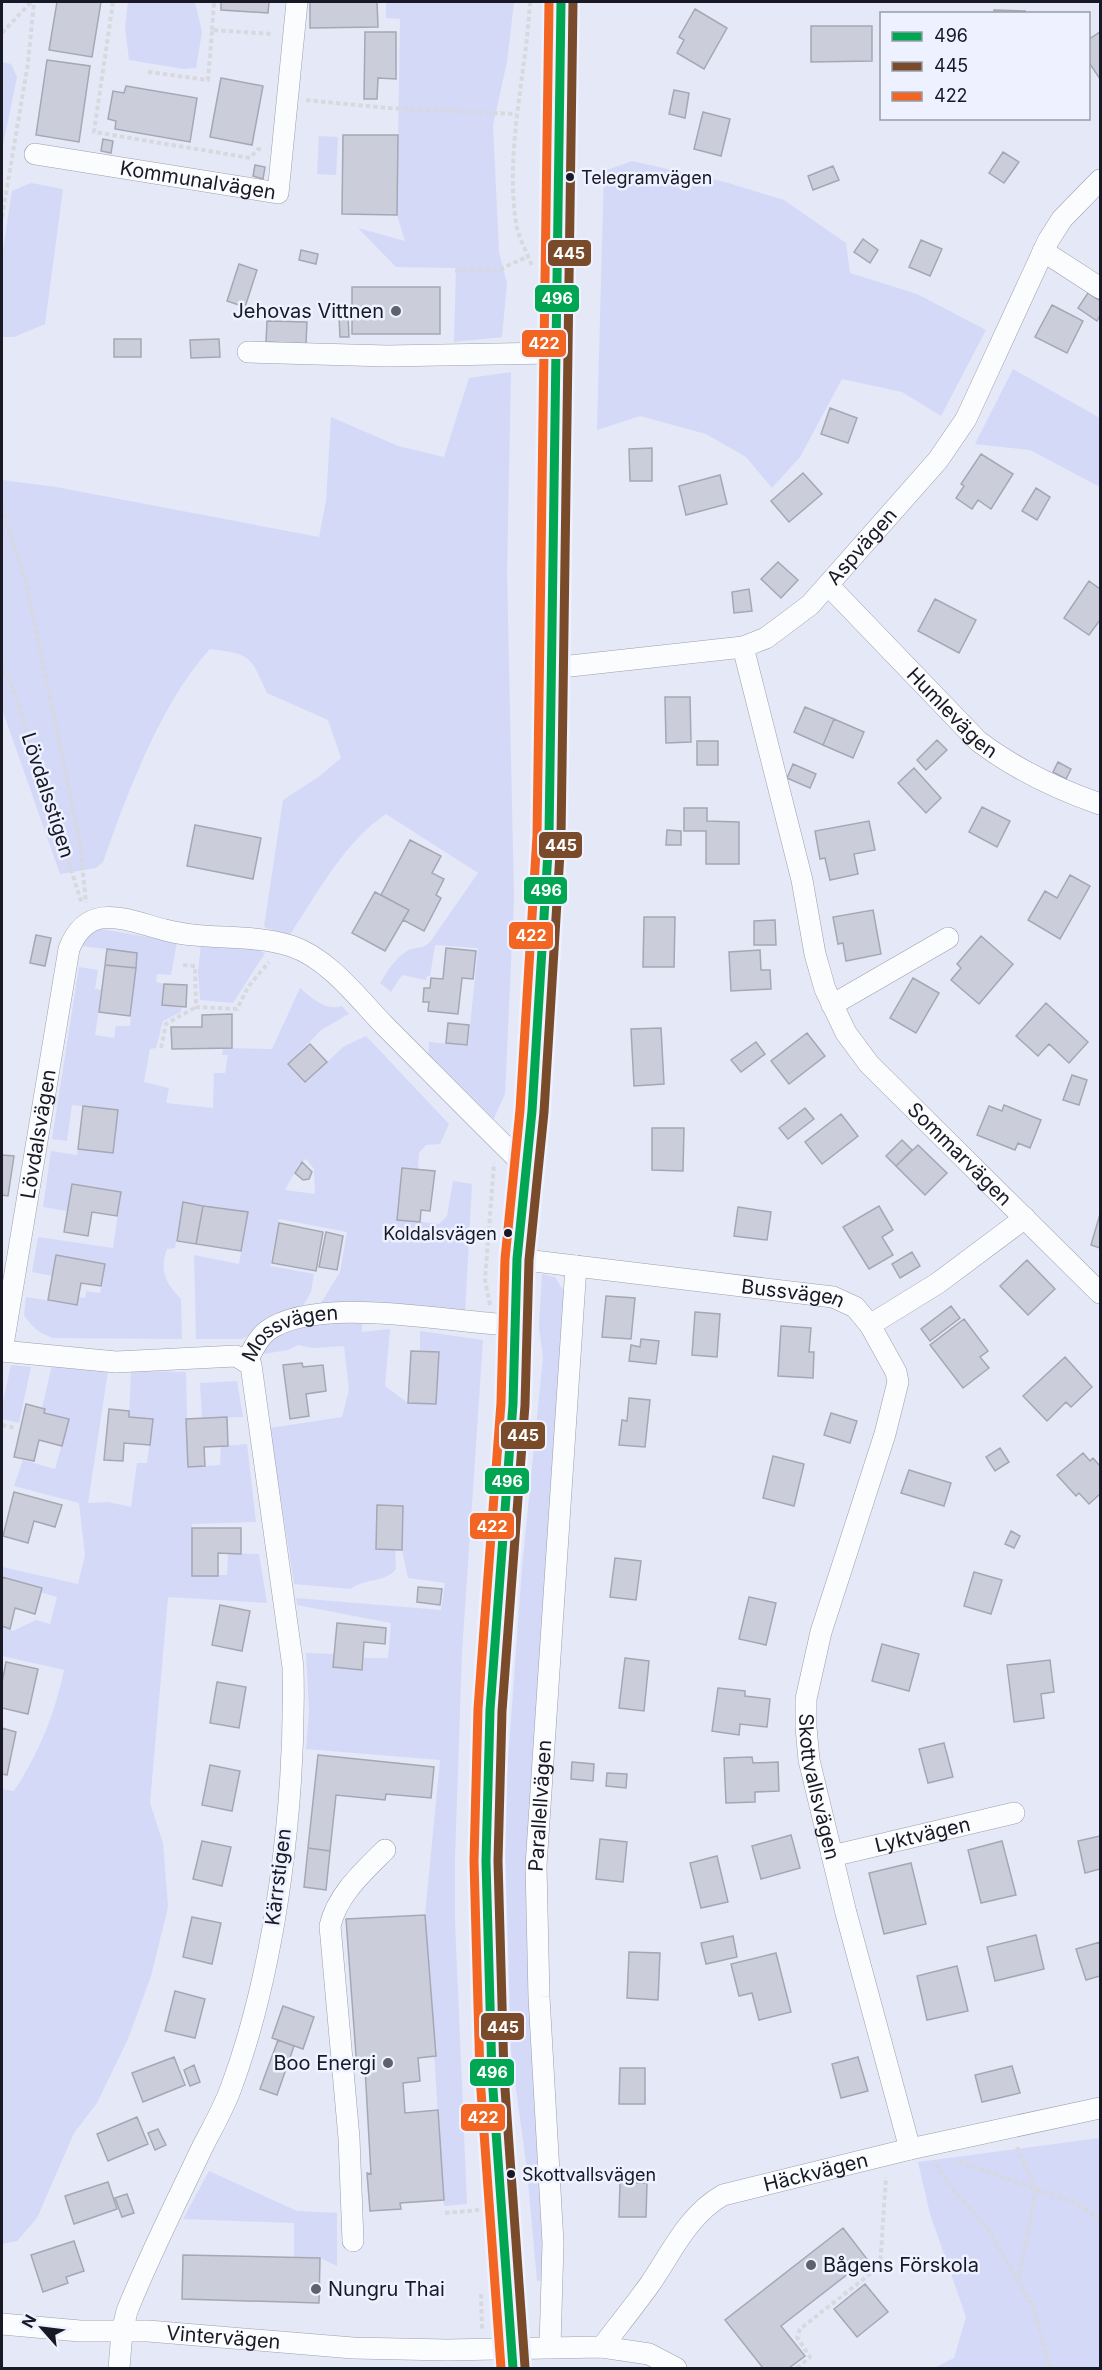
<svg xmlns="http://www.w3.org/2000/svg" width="1102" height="2370" font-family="Inter,sans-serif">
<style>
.green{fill:#d4d9f8;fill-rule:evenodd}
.building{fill:#cbceda;stroke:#a5a7b3;stroke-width:1.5}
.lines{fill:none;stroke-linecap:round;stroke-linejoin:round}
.minor-casing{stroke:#9d9fac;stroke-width:22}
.major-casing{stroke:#9d9fac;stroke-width:28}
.path{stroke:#d8d9de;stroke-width:4;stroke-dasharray:4.5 3;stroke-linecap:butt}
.minor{stroke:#fbfcfe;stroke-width:21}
.major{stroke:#fbfcfe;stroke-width:27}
.bus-1-casing{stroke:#eef1ff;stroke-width:14}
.bus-2-casing{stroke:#eef1ff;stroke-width:14}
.bus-3-casing{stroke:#eef1ff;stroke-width:14}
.bus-1{stroke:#00a651;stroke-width:9}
.bus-2{stroke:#7a4b2a;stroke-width:9}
.bus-3{stroke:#f26522;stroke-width:9}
.bus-dot{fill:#181925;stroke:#eef1ff;stroke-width:2}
.poi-dot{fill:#60616e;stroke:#eef1ff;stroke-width:2}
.labels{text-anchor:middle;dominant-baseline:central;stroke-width:5;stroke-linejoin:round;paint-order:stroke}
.bus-label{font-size:18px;fill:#181925;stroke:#eef1ff;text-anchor:start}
.street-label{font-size:20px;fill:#181925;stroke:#eef1ff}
.poi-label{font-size:20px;fill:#181925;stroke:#eef1ff;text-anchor:end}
.line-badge{stroke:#eef1ff;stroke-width:2}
.badge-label{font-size:16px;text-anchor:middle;font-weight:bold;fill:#fff}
</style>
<rect width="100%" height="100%" fill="#e5e8f7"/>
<path class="green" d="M128,2h67l7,30 -6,36 -12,1 -55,-9 -4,-33z
M386,2h128l-7,60 -14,63 6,127 8,31 -5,54 -48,5 2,-74 -60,-1 -38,-39 47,13 -8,-26 3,-196 -14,-1z
M2,62l9,2 6,13 -15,73z
M319,136l19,1 -2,38 -19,-1z
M632,161l93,21 59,18 62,43 4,30 67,21 69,36 -45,86 -39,-24 -60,-13 -42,78 -28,31 -26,-31 -40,-23 -66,-18 -43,14 7,-259z
M31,183l32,6 -18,135 -31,13h-12v-81l10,-65z
M1013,369l87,49v69l-70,-37 -55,-6z
M511,372l-4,201 7,325 -9,196 -14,31 -63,-67 1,-16 39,4 10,-98 -43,-3 -5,31h-3l-1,4 -24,-5 -11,17 -11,-9c7,-11 17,-28 29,-33 10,-4 13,0 21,-8l48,-69 -92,-59c-42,28 -69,80 -97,122l-25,-9 19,-127 37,-24 21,-18 -13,-38 -61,-27c-17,-37 -15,-39 -57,-44 -49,53 -83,145 -107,213l-7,6 -36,6 -58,-165v-229l54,7 263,50 7,-36 5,-84 67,29 46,11 25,-79z
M95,928l82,14 -6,33 -14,-1 -1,8 8,2 -1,21 19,1 -1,6 -18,9 -7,27 -6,1 -6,33 25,6 -3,15 47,5 1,-35h11l3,-18h-6l1,-7 49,1 28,-61c13,11 25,23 42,18l7,8 -28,16 -32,34 17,18 37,-35 23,-11 83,88 -9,20 -14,1 -7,8 -1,17 -16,-2 -5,51 42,5 8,-8 6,-35 19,3 -7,129 -147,-5 22,-36 7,-40 -68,-13 -9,47 44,8 -3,18 -10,17 -59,30h-46l-2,-84 45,9 9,-51 -65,-11 -8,46 -8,1c-8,23 -1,34 14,50l1,40 -129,-1c-14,-5 -21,-11 -29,-23l2,-18 51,8 1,-8 7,1 1,-7 14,2 5,-29 -49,-8 -4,20 -20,-4 6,-35 75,11 8,-56 -49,-8 -5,27 -24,-4 8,-56 26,4 1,-6 35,3 5,-42 -46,-5 -5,36 -15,-2 27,-172 19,3 -3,19 7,1 -7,45 19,3 2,-12h14l7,-73 -55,-7 1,-10zM306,1159l8,10 1,25 -30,-4 14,-26z
M201,944l47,3 17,6 -32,50 -33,-3 -2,-28z
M542,1274l13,3 9,15 -19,301 1,687 -9,1 -10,-111 -16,-118 -7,-236 18,-248 21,-211 -4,-30z
M362,1323v9l28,-3 -5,57 23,17 28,1 2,-52 -18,-1v-20l63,9 -21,312 -7,205v65l12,282 -23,2 -19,-291 15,-155 -134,-11 3,-39 -3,-57 28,1 -1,13 28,3 2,-12h25l3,-35 -94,-18 -1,-7 145,12 4,-27 -37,-5 -6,-28 1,-44 -25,-1 -2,44 19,1 1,19c-11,14 -32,9 -45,20l-57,-5 -24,-156 72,-11 7,-27 -5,-44 -32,2 -14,-3 -10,5 -31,5 3,-8 36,-23z
M11,1365l20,2 -12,56 -17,-4v-12z
M52,1365l56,6 -20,132 20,-1 23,5 6,-44h10l6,-44 -24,-2 2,-46 55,1 2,95 32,-2 1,-19 26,-2 9,78 -64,2v51h35l1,-22 31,1 8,49 -99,-6 -18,206 13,40 5,64 -17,69 -23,63 -31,64 -23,30 -37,85 -20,23 -15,3v-455l12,2c25,-38 41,-77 50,-121l-62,-14v-30l11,5 23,-11 14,4 7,-27 -17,-5 1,-4 -39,-11v-10l76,17 7,-29 -6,-52 -65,-17 9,-26 32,9 14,-50 -25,-6 1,-4 -3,-1z
M237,1381l6,36 -41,1 -2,-35z
M1100,2138v230h-166l20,-10 12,-41 -36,-103 -12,-52z
M209,2171l88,40 40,2v53l-17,-8h-26v-35l-111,-4z"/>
<path class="building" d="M57,2h44l-9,55 -43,-7z
M221,2h48l-1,11 -47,-3z
M310,2h67l1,25 -68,1z
M695,9l32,19 -23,41 -27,-16 7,-13 -5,-3z
M994,10l31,1v3h-31z
M811,26h61v35l-61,1z
M365,32h31v47l-18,-1 -1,21h-13z
M1100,32v47l-12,-18v-21z
M47,60l43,6 -11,76 -43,-7z
M221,78l42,8 -11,59 -42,-8z
M126,86l71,12 -7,44 -75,-13 1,-8 -8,-2 5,-28 11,2z
M674,90l15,3 -4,25 -16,-4z
M703,112l27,7 -9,37 -27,-7z
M343,135h55l-1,80 -55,-1z
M103,139l10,2 -2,12 -10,-2z
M1003,152l16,10 -15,21 -15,-10z
M255,165l10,2 -2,12 -10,-3z
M833,166l6,14 -26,10 -5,-14z
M863,239l15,11 -8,13 -16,-11z
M921,240l21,9 -12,27 -21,-9z
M301,250l17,4 -2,10 -17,-4z
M239,264l18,6 -12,37 -18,-6z
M352,287h88v47h-88z
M1088,293l12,8v14l-3,6 -19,-13z
M1052,305l31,16 -16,32 -32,-16z
M348,315l1,22h-9l-1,-21z
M267,321l40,1 -1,22 -40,-2z
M114,339h27v18h-27z
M219,339l1,18 -29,1 -1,-18z
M830,408l27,10 -9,25 -27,-9z
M652,448v33h-22l-1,-32z
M981,454l32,20 -22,35 -13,-9 -6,9 -16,-11 8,-12 -3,-2z
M803,473l19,21 -33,28 -18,-21z
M720,475l7,29 -41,11 -7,-29z
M1036,488l14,9 -13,23 -15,-9z
M778,562l20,18 -17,18 -20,-19z
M1089,581l11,8v31l-11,15 -25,-17z
M749,589l3,22 -18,2 -2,-21z
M935,599l41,21 -17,33 -41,-22z
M665,697h25l1,45 -25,1z
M805,707l29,12 -11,26 -29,-13z
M834,719l30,13 -11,26 -30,-13z
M937,740l10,10 -21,20 -9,-10z
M697,741h21v24h-21z
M1058,762l13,7 -5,10 -13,-7z
M793,764l23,10 -6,14 -23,-10z
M914,768l27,30 -15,15 -28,-30z
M982,807l28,14 -13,26 -28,-15z
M684,808h23v13l32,1v42h-33v-33h-22z
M869,821l6,29 -21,4 4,20 -28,6 -5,-22 -5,1 -5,-28z
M195,825l66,13 -8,41 -66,-13z
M667,830l14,1v14h-15z
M410,840l31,16 -9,17 12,6 -8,16 5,3 -17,33 -21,-11 6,-10 -28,-15z
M1070,875l20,11 -30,53 -32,-19 17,-29 12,7z
M375,892l34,18 -24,41 -33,-18z
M873,910l8,44 -35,7 -3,-18 -5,1 -5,-27z
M644,917h31l-1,50h-31z
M775,920l1,25h-22v-24z
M36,935l15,3 -6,28 -15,-3z
M981,936l32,28 -34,40 -28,-24 10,-12 -4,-4z
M446,948l30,3 -3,28 -11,-1 -4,36 -30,-3 1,-9h-6l1,-14h6l1,-10 12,1z
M107,949l30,4 -1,15 -31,-3z
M760,950l1,20h9l1,19 -40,2 -2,-39z
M105,965l31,3 -6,48 -31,-4z
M913,978l26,15 -23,40 -26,-15z
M164,984l23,1 -1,22 -24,-2z
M1046,1003l42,39 -19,21 -20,-19 -11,12 -22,-20z
M232,1014v34l-60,1 -1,-22h31v-12z
M448,1023l21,2 -2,20 -21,-2z
M661,1028l3,56 -30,2 -3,-57z
M807,1033l18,23 -36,28 -18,-23z
M756,1042l9,12 -24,18 -10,-12z
M310,1044l17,18 -22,20 -17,-18z
M1072,1075l15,5 -8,25 -16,-5z
M1004,1105l37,15 -11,28 -12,-5 -3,7 -38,-15 12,-29 13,5z
M83,1106l35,4 -5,43 -35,-4z
M805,1108l9,11 -26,20 -9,-11z
M841,1114l17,22 -36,28 -17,-22z
M652,1128h32l-1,43 -31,-1z
M902,1140l10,10 -16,16 -10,-10z
M918,1145l29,28 -22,22 -29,-29z
M2,1155l12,1 -6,40 -6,-1z
M302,1162l10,10 -3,7 -6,1 -8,-7z
M402,1168l33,3 -5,40 -9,-1 -1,12 -23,-2z
M72,1184l49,8 -4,24 -25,-4 -4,24 -24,-4z
M183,1202l20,4 -7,38 -19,-3z
M203,1206l45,6 -7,39 -45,-7z
M879,1206l14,24 -11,7 11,18 -24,14 -26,-42z
M738,1207l33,5 -4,28 -33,-4z
M1100,1214v34l-9,-3z
M279,1223l44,9 -7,39 -44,-8z
M326,1232l17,4 -6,34 -18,-3z
M912,1252l8,14 -20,12 -8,-14z
M56,1255l49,9 -4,22 -20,-3 -4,22 -29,-5z
M1027,1260l28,29 -27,26 -28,-29z
M606,1296l29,2 -4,41 -29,-2z
M951,1306l9,12 -30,23 -9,-12z
M695,1312l25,2 -3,43 -25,-2z
M964,1319l24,32 -8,6 9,11 -26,20 -33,-43z
M781,1326l30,2 -2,24h5l-1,26 -35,-2z
M641,1339l18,2 -3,23 -27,-3 2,-16 9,2z
M411,1351l28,1 -3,52 -28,-1z
M1065,1357l27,30 -21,20 -5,-5 -19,19 -24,-25z
M302,1363l1,4 20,-2 3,26 -20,3 3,22 -19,3 -7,-54z
M629,1398l21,2 -5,47 -26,-2 3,-25 5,1z
M26,1404l19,5 -1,4 25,6 -7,27 -23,-6 -5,21 -20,-4z
M109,1409l20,2v6l24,2 -3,26 -26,-2 -1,18 -19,-1z
M831,1413l26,8 -7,22 -26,-8z
M227,1417l1,29 -24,1 1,19 -17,1 -2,-48z
M1000,1448l9,14 -14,9 -9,-14z
M1083,1453l7,8 3,-3 7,8v28l-11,10 -10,-11 -3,3 -19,-21z
M773,1456l31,8 -10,42 -31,-8z
M909,1470l42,13 -7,23 -43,-13z
M14,1492l48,13 -7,22 -21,-6 -6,22 -25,-7z
M377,1505l26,1 -1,44 -26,-1z
M192,1528h49v26l-23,-1v23h-26z
M1011,1531l9,5 -6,12 -9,-4z
M615,1558l26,3 -5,39 -26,-3z
M974,1572l28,8 -11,34 -27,-8z
M2,1577l40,11 -7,26 -20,-6 -5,21 -8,-3z
M418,1587l24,2 -2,16 -23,-3z
M749,1597l27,6 -10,42 -27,-6z
M220,1605l30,6 -8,40 -30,-6z
M337,1623l49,5 -1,16 -21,-2 -2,28 -29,-3z
M882,1644l37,10 -10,37 -37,-10z
M625,1658l24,3 -5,50 -25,-3z
M1050,1660l4,32 -13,2 3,24 -30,4 -7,-57z
M6,1662l32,7 -10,45 -26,-6v-25z
M217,1682l29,5 -7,41 -29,-5z
M718,1688l27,3v5l25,3 -3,28 -27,-3 -1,11 -27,-4z
M2,1728l14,4 -9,43 -5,-1z
M944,1743l9,34 -25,6 -9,-34z
M318,1755l116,12 -3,31 -45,-4 -1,6 -49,-5 -6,56 -22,-3z
M752,1757l1,6 25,-1 1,29 -24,1v10l-29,1 -2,-45z
M572,1762l22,2 -1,17 -22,-2z
M210,1765l30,6 -8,40 -30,-6z
M607,1773l20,1 -1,14 -20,-2z
M791,1835l9,33 -39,11 -9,-33z
M1100,1836v33l-15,4 -7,-32z
M600,1839l27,3 -4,40 -27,-3z
M202,1841l29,6 -9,39 -29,-7z
M1002,1841l14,54 -35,8 -13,-53z
M308,1848l22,3 -4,39 -22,-3z
M717,1856l11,46 -27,6 -11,-45z
M911,1863l15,61 -42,10 -15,-61z
M425,1915l11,141 -18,2 2,23 -17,2 2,30 33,-3 6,90 -44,3 1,6 -31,2 -3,-38 4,1 -6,-106 -8,1 -11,-150z
M192,1917l29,6 -9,41 -29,-7z
M1036,1935l8,34 -49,12 -8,-34z
M733,1936l4,21 -31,7 -5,-21z
M1100,1942v34l-14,4 -10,-31z
M629,1952l31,1 -2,47 -31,-2z
M776,1953l15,59 -32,8 -7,-27 -13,3 -8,-32z
M957,1966l11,45 -41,9 -10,-44z
M175,1991l30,8 -10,39 -30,-7z
M283,2006l31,11 -11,32 -31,-11z
M278,2040l16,6 -17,49 -17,-6z
M174,2057l11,28 -42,17 -11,-29z
M858,2057l10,34 -27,7 -9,-34z
M194,2065l6,17 -10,4 -6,-16z
M1012,2066l8,27 -38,9 -7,-27z
M620,2068h25v36h-26z
M137,2117l11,27 -40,17 -11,-27z
M158,2129l8,16 -11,5 -7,-17z
M108,2182l9,27 -43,15 -9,-28z
M620,2183h27l-1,34h-27z
M127,2194l7,19 -12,4 -7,-19z
M843,2228l24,31 -86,67 24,30 -16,12h-26l-38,-48z
M74,2241l10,30 -18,6 2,6 -25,9 -12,-37z
M183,2255l137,3 -1,45 -137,-4z
M865,2284l23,28 -31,25 -23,-28z"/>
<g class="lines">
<defs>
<g id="minor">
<path id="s1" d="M35,154l243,39 19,-191"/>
<path d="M1043,251l57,37"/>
<path d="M248,352l139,4 169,-3"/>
<path id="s2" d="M829,586l149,155c37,28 79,48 122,63"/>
<path id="s3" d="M743,647l59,233 13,74 10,35 21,44 23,31 231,229"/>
<path id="s4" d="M552,668l191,-21 23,-9 44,-33 128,-145 28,-41 82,-178 14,-22 38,-39"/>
<path d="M832,1005l116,-67"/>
<path id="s5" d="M517,1259l316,38 22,10 15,18 68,-42 87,-65"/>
<path id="s6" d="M870,1325l26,47 2,10 -13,52 -64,198 -15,67v28l3,33 37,153 64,236"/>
<path d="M2,1351l114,11 120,-6 15,9 42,302c3,132 -16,297 -62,421 -8,22 -20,42 -30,62 -25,53 -52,106 -74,161l-5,21 -3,36"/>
<path id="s7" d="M2,1351l67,-402c19,-49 57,-29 96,-19 41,11 85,3 126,16 37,12 67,52 93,79 47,47 94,95 142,142"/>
<path id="s8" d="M247,1361c5,-10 11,-23 20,-30 51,-37 183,-8 247,-6"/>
<path id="s9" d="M832,1856l182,-43"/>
<path d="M353,2241l-4,-103 -19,-212c7,-31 33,-54 55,-76"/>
<path id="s10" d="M2,2324l78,7h68l205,17 94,2 155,-3 47,7 27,14"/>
<path id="s11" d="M550,2347l3,-104 -14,-246 -3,-131 40,-600"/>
<path id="s12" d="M602,2347c16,-21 33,-42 48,-63 22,-32 38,-69 73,-89l187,-46 190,-41"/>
</g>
<path id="major" d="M513,2368l-21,-292 -6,-215 4,-151 11,-173 12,-133 4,-145 15,-148 17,-275 12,-834"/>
</defs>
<use href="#minor" class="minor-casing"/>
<use href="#major" class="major-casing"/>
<path class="path" d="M113,2l-19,130 156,26 8,-9 6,1
M530,2c-4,73 -25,148 -14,221 2,14 11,29 16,43
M212,30l2,-28
M2,33l29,-31
M148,72l60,8 4,-50 60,4
M306,100l81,8 129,6
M2,217l26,-154 6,-61
M455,271l43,-1 31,-14
M2,507l25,80 53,256 6,60
M2,671l11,17 69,216
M183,965l12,1 1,41 41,2 11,-22 21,-25
M161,1048l5,-24 30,-17
M490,1305l-5,-25 9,-117
M2,1425l13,3
M1017,2147l19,43 -18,93
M958,2161l122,44 20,15
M936,2164l13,21 39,44 46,81 16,58
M445,2213l34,-3
M481,2294l1,35
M797,2368l13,-11 -13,-20 3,-8 80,-63 6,-89"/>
<use href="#minor" class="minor"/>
<use href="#major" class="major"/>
<defs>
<path id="bus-1" d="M513,2368l-21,-292 -6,-215 4,-151 23,-306 4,-145 15,-148 17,-275 12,-834"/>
<path id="bus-2" d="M525,2367l-21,-292 -6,-214 4,-150 23,-306 4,-145 15,-148 17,-275 12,-835"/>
<path id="bus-3" d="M501,2368l-21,-291 -6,-216 4,-152 23,-306 4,-144 15,-149 17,-274 12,-834"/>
</defs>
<use href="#bus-1" class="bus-1-casing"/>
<use href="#bus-2" class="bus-2-casing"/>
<use href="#bus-3" class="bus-3-casing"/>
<use href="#bus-1" class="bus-1"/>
<use href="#bus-2" class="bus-2"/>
<use href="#bus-3" class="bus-3"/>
</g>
<g class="bus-dot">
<circle cx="570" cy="177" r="5"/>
<circle cx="508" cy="1233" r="5"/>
<circle cx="511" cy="2174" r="5"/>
</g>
<g class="poi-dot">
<circle cx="396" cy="311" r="6"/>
<circle cx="388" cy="2063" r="6"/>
<circle cx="811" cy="2265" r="6"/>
<circle cx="316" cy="2289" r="6"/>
</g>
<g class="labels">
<g class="bus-label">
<text x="581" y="177">Telegramvägen</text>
<text x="497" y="1233" text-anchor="end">Koldalsvägen</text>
<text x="522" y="2174">Skottvallsvägen</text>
</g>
<g class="street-label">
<text stroke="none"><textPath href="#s1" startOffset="165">Kommunalvägen</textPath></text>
<text stroke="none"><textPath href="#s4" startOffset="350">Aspvägen</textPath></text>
<text stroke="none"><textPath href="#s2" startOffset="177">Humlevägen</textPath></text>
<text transform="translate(48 795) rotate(72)">Lövdalsstigen</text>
<text stroke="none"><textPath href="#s7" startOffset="220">Lövdalsvägen</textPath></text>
<text stroke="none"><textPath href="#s3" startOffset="567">Sommarvägen</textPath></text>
<text stroke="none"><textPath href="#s5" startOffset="278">Bussvägen</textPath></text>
<text stroke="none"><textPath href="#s8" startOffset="56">Mossvägen</textPath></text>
<text stroke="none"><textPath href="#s6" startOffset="483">Skottvallsvägen</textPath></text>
<text stroke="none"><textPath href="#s11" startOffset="542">Parallellvägen</textPath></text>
<text stroke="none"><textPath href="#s9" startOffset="93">Lyktvägen</textPath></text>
<text transform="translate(278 1877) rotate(-83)">Kärrstigen</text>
<text stroke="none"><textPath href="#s12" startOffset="291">Häckvägen</textPath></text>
<text stroke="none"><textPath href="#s10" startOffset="222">Vintervägen</textPath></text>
</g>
<g class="poi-label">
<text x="384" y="311">Jehovas Vittnen</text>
<text x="376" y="2063">Boo Energi</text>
<text x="823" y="2265" text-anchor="start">Bågens Förskola</text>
<text x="328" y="2289" text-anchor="start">Nungru Thai</text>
</g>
</g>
<g class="line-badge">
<rect x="547" y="239" width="45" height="28" rx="6" fill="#7a4b2a"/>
<rect x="534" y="284" width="46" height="29" rx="6" fill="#00a651"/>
<rect x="521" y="329" width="46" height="29" rx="6" fill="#f26522"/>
<rect x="538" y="831" width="45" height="28" rx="6" fill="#7a4b2a"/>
<rect x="523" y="876" width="45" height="29" rx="6" fill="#00a651"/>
<rect x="508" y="921" width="46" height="29" rx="6" fill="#f26522"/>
<rect x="500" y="1421" width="46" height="29" rx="6" fill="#7a4b2a"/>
<rect x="484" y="1467" width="46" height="28" rx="6" fill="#00a651"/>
<rect x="469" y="1512" width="46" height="28" rx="6" fill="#f26522"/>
<rect x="480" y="2012" width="45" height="29" rx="6" fill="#7a4b2a"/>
<rect x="469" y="2058" width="46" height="29" rx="6" fill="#00a651"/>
<rect x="460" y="2103" width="46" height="29" rx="6" fill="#f26522"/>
</g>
<g class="badge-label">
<text x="569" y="259">445</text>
<text x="557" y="304">496</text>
<text x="544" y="349">422</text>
<text x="561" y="851">445</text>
<text x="546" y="896">496</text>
<text x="531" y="941">422</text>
<text x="523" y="1441">445</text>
<text x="507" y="1487">496</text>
<text x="492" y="1532">422</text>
<text x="503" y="2033">445</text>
<text x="492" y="2078">496</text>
<text x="483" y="2123">422</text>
</g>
<rect width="1102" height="2370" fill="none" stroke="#181925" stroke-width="6"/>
<rect x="880" y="12" width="210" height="108" fill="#eef1ff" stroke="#989ba8" stroke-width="1.5"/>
<rect x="892" y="32" width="30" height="9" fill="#00a651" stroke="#989ba8" stroke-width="1.5"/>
<text x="934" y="42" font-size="18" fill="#181925">496</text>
<rect x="892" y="62" width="30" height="9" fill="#7a4b2a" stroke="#989ba8" stroke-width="1.5"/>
<text x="934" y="72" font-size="18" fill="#181925">445</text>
<rect x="892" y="92" width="30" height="9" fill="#f26522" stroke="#989ba8" stroke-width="1.5"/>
<text x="934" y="102" font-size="18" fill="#181925">422</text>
<g transform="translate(42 2328) rotate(298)" stroke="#eef1ff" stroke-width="4.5" paint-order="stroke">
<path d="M0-4.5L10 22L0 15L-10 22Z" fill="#181925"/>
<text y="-9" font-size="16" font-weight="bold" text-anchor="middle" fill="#181925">N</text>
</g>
</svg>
